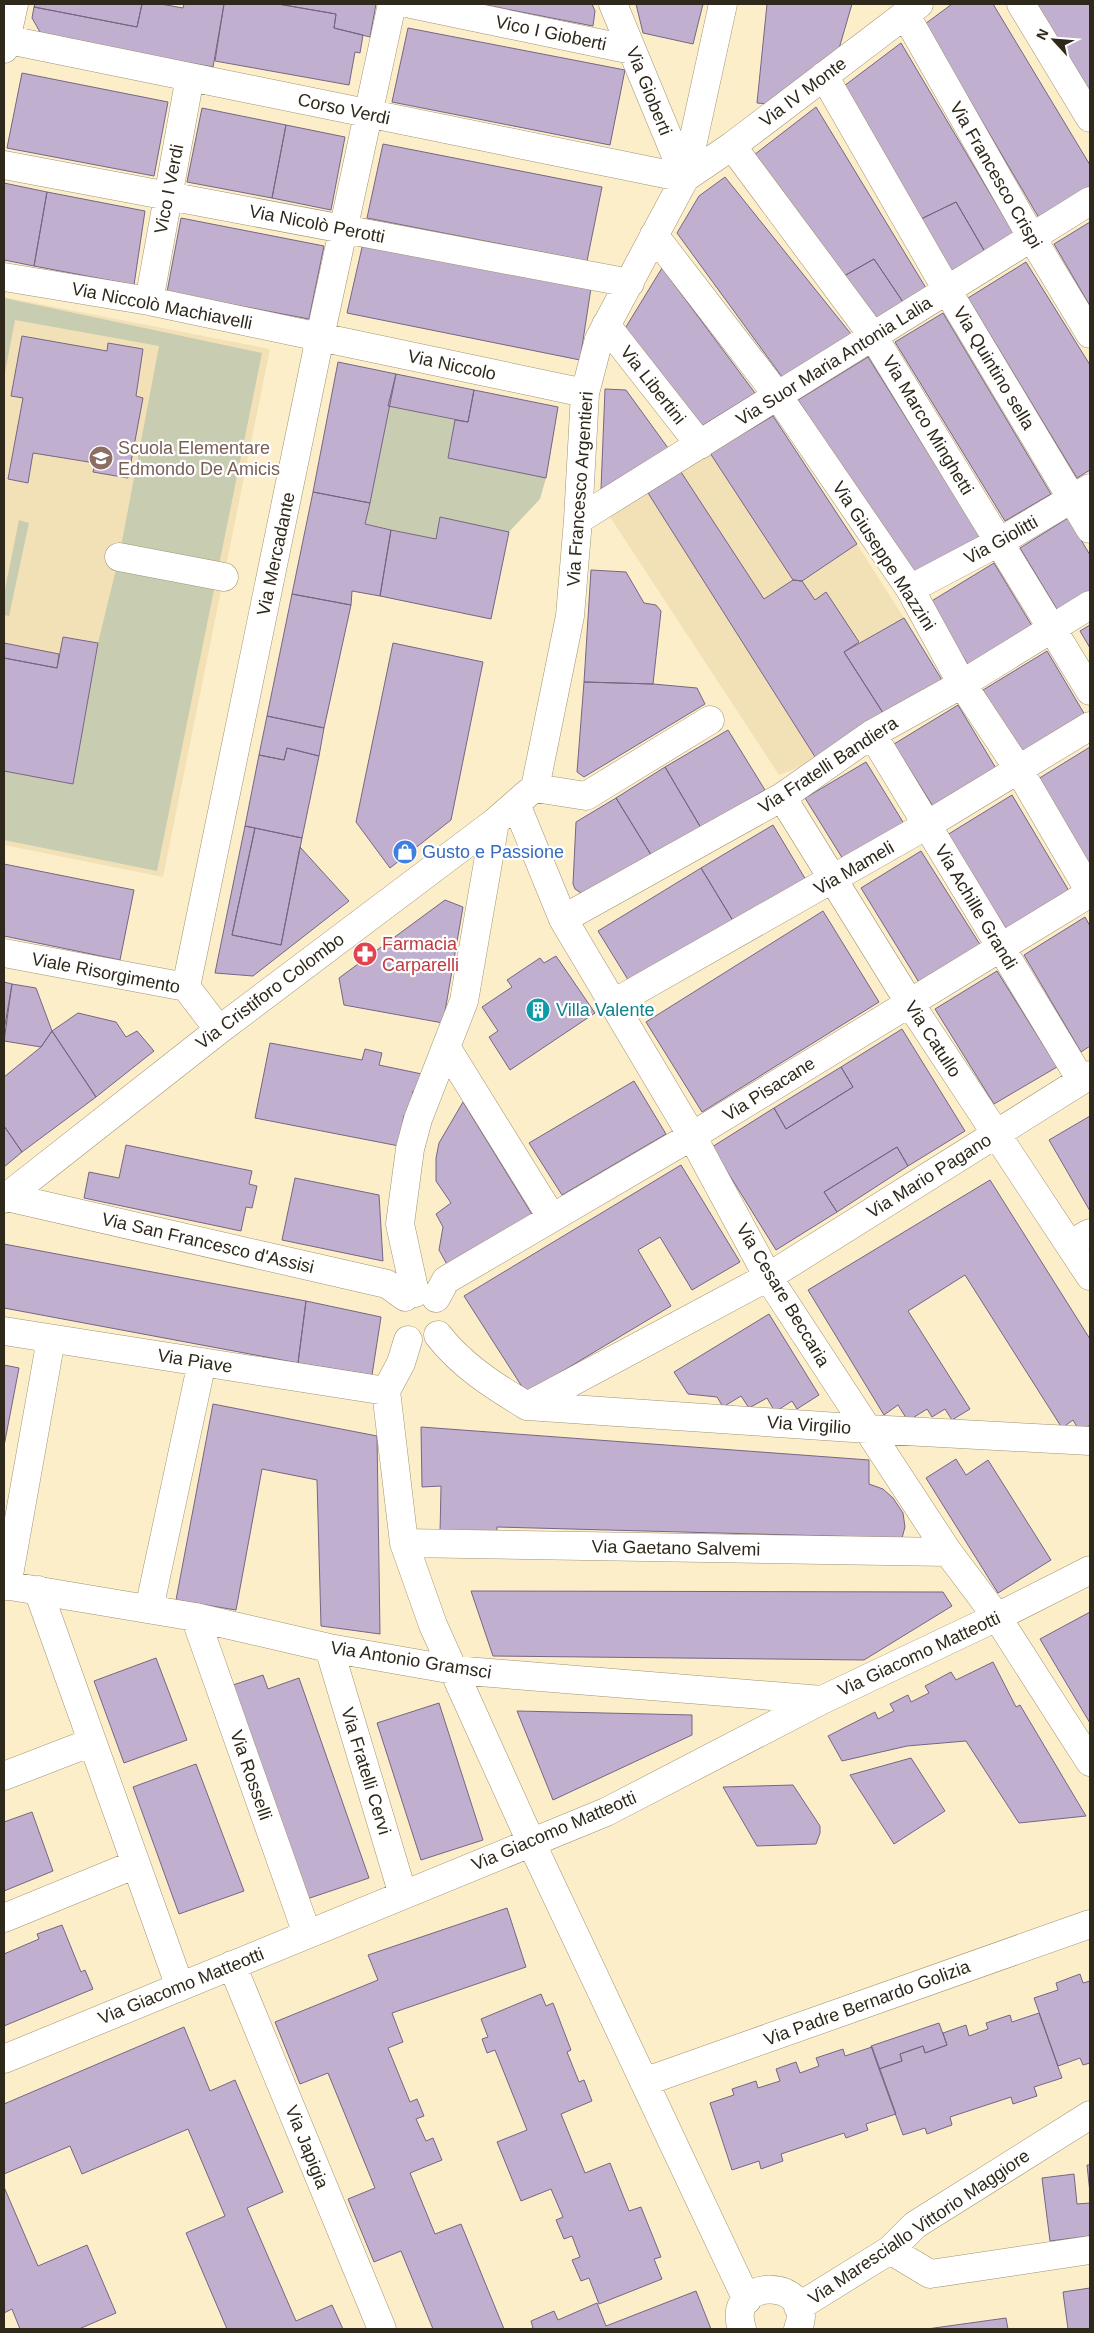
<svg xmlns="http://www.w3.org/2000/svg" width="1094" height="2333" font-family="Helvetica,sans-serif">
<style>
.built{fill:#f2e1b7}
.green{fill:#c8cdb2}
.building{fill:#c0afcf;stroke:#766684}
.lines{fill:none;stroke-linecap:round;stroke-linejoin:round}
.minor-casing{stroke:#a19372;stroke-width:29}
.minor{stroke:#fff;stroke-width:28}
.labels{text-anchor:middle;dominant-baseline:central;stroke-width:4.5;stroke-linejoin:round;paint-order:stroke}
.street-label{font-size:18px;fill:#2f291b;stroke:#fff}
.education-label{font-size:18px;fill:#785e54;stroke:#fff;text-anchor:start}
.shop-label{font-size:18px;fill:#366cbe;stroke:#fff;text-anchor:start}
.health-label{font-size:18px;fill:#be3a42;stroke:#fff;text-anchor:start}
.culture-label{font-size:18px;fill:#0d838f;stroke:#fff;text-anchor:start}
</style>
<rect width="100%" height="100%" fill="#fdeeca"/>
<path class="built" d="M4,297l266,52 -107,528 -159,-32z
M710,453l83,127 9,1 55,-37 47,74 -59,34 -28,108 -38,15 -169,-258z"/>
<path class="green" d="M4,298l258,55 -105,518 -153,-31v-69l69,13 25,-141 21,-86 40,-211 -144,-26 -11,58z
M388,406l67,14 -7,38 98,20 -6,21 -31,33 -69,-14 -4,21 -71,-15z
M19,520l10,3 -20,93 -5,-1v-21z"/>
<path class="building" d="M35,4h107l-5,23 -103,-20z
M142,4h19l22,4 1,-4h40l-11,63 -164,-29 -9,-6 -8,-14 2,-11 103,20z
M224,4h54l58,10 -2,14 29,7 -3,18 -5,-1 -6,33 -134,-24z
M278,4h98l-6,33 -36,-9 2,-14z
M480,4h112l3,7 -2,15z
M636,4h67l-10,40 -50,-11z
M767,4h85l-14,48 -68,52 -13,-1z
M952,4h41l97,161v22l-51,31 -114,-194z
M1035,4h55v92z
M408,28l217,42 -15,75 -218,-43z
M901,43l113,191 -29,18 -29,-50 -35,17 -77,-133z
M22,73l146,29 -14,74 -147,-28z
M816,107l110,181 -23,14 -29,-43 -30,17 -94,-118z
M202,108l84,17 -14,73 -85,-16z
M286,125l59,12 -14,73 -59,-12z
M383,144l219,43 -15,74 -220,-43z
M725,177l126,157 -69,43 -105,-144 22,-37z
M4,183l43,9 -13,74 -30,-6z
M47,192l98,19 -11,74 -100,-19z
M956,202l29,50 -33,20 -31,-53z
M181,218l143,28 -15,73 -142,-27z
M1090,222v84l-36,-62z
M363,243l228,45 -11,72 -233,-47z
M874,259l29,43 -26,16 -33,-42z
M1026,262l64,103v105l-13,8 -109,-180z
M662,268l93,125 -63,39 -71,-97z
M943,313l108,181 -46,27 -110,-179z
M22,336l85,15 1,-8 35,6 -7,47 7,2 -15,80 -35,-6 2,-9 -62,-10 -5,30 -20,-4 15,-81 -12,-2z
M868,357l112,179 -67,40 -115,-176z
M338,362l58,12 -26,129 -57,-11z
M396,374l78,16 -6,32 -80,-16z
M605,389l21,1 42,58 -67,41z
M474,390l84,17 -12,71 -98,-20 7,-38 13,2z
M773,416l84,128 -55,37 -9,-1 -83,-127z
M681,472l83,127 29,-19 9,1 13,19 11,-8 33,50 -15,10 41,64 -68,44 -169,-267z
M313,492l57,11 -5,21 26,6 -11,66 -28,-5 -1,14 -59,-11z
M440,517l69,15 -18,87 -111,-23 11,-66 45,9z
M1068,518l22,37v37l-32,19 -38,-63z
M994,563l38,63 -64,39 -38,-63z
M591,570l35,2 18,31 12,2 5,6 -8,73 -69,-2z
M292,594l59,11 -27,123 -57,-12z
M904,618l38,62 -57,36 -41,-64z
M1090,625v23l-10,-17z
M63,637l35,6 -25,141 -69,-13v-113l53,10z
M4,643l55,11 -2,14 -53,-10z
M393,643l90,19 -32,158 -61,48 -34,-46z
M1047,651l38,64 -63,39 -39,-64z
M584,682l69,2 44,4 8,16 -121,73 -7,-5z
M958,705l39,65 -63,38 -40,-64z
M267,716l57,12 -5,28 -32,-8 -3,12 -25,-5z
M728,730l37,60 -64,38 -36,-61z
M1090,747v119l-52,-87z
M287,748l32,8 -17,82 -57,-12 14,-71 25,5z
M866,762l40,65 -60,37 -41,-66z
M665,767l36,61 -48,30 -37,-60z
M1012,795l57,96 -62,39 -60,-95z
M616,798l37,60 -69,37 -9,-6 -2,-5 3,-62z
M773,825l36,60 -71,44 -37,-61z
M245,826l10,2 -23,107 49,10 19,-98 49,54 -96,75 -38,-3z
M255,828l47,10 -21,107 -49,-10z
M921,851l60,95 -61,38 -59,-96z
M4,864l130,26 -14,70 -116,-24z
M701,868l37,61 -103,62 -37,-60z
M445,900l18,7 -20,116 -99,-18 -5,-27z
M823,911l56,91 -177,110 -56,-90z
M1085,917l5,9v120l-9,6 -57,-97z
M556,956l39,57 -85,57 -21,-33 9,-6 -16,-24 30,-20 -5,-7 33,-22 4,5z
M997,971l60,96 -63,37 -59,-95z
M4,982l8,2 -8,47z
M12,984l24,4 16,43 -11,16 -37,-6z
M78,1013l38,9 10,15 11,-6 17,20 -58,46 -44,-66z
M902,1029l63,102 -57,35 -11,-19 -73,45 13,20 -61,38 -64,-103 62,-39 12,21 67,-42 -12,-20z
M52,1031l44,66 -74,55 -18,-26v-49l37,-30z
M270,1043l92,17 3,-11 17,4 -3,12 43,9 -4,18 -5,-1 -4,25 -5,-1 -5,31 -144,-28z
M841,1067l12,20 -67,42 -12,-21z
M634,1081l32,53 -104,61 -33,-52z
M463,1102l70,114 -84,52 -10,-18 4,-23 -7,-13 15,-11 -15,-22v-23l3,-15z
M1090,1116v95l-41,-71z
M4,1126l18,26 -18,15z
M126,1145l126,26 -3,13 8,2 -5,22 -6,-1 -5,24 -157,-33 5,-26 30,6z
M897,1147l11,19 -71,46 -13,-20z
M681,1165l59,97 -48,28 -32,-53 -22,13 33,56 -145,87 -62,-97z
M295,1178l84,17 4,66 -101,-21z
M990,1180l100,159v86l-10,7 -7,-12 -11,8 -97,-153 -57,36 62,98 -18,11 -7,-11 -13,8 -5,-8 -19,12 -10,-16 -14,10 -76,-125z
M4,1244l302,57 -8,62 -294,-55z
M306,1301l75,16 -9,58 -74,-12z
M769,1314l50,81 -22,14 -5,-8 -17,11 -8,-14 -18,10 -8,-12 -18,11 -6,-10 -29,-3 -14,-22z
M4,1365l15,3 -15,78z
M213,1404l164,32 3,198 -59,-8 -4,-146 -55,-11 -26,141 -60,-10z
M421,1427l448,33v24l14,5 10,9 10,15 2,14 -3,11 -405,-11v9l-57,-2 1,-48 -19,1z
M956,1459l10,16 22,-15 63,100 -53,33 -72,-115z
M471,1591l472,1 9,14 -88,54 -371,-4z
M1090,1612v111l-50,-84z
M156,1658l31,82 -63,23 -30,-82z
M993,1662l23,45 4,-2 66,111 -67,7 -53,-82 -59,5 -65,15 -14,-25 47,-24 3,7 16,-8 -4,-7 18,-9 3,7 18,-9 -4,-7 26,-14 5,8z
M263,1675l5,14 31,-11 70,200 -65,22 -74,-214z
M439,1703l44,137 -62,20 -44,-137z
M517,1711l175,4v20l-139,65z
M911,1758l34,53 -51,33 -44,-69z
M196,1764l48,127 -65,23 -46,-127z
M793,1785l27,41v7l-4,11 -59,2 -34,-59z
M32,1812l21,59 -49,20v-69z
M507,1908l19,59 -134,46 11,29 -15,6 22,54 7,-3 7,17 -8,3 10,22 7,-3 9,22 -32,13 25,61 26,-10 43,105h-71l-32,-78 -27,11 -26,-63 27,-11 -47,-115 -28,11 -25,-62 103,-42 -10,-25z
M62,1925l19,47 4,-2 8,19 -89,37v-72l35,-15 -2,-5z
M1080,1974l3,9 7,-2v82l-7,2 -3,-7 -22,8 -24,-68 24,-8 -2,-7z
M541,1994l5,12 7,-3 18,47 -4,2 12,30 5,-2 8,21 -31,13 24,59 25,-10 19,48 12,-4 20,50 -7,2 8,20 -63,25 -10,-26 -8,3 -9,-21 8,-3 -8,-21 -8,3 -8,-19 7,-3 -12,-28 -30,12 -24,-59 30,-12 -32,-80 -8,3 -5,-14 6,-2 -7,-18z
M1039,2013l23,65 -28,9 3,9 -24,8 -2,-7 -61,20 2,8 -25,9 -2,-6 -22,7 -24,-66 23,-8 -2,-7 23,-8 2,7 22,-8 -4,-12 23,-8 3,11 19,-7 -2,-6 24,-8 2,7z
M939,2023l8,22 -22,8 -2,-7 -23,8 2,7 -23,8 -8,-23z
M184,2027l26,64 25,-11 48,112 -36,16 49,113 36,-16 11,24h-116l-41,-96 39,-17 -37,-87 -106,45 -12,-28 -66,28v-70z
M872,2047l24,67 -30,10 2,6 -22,8 -2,-5 -63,21 2,7 -22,8 -2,-8 -27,9 -22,-67 24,-8 -2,-6 24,-8 2,7 22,-7 -4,-12 20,-7 4,11 19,-7 -3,-8 27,-9 2,7z
M1087,2165h3v28z
M1074,2174l3,30 13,-1v33l-40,5 -8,-63z
M4,2187l34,79 49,-21 29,68 -37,16h-59l-8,-20 -8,4z
M1090,2288v41h-22l-5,-37z
M696,2291l15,38h-182l4,-1 -2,-7 23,-10 4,9 39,-17 9,23z
M1006,2318l2,11h-81z"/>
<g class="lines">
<defs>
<path id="minor" d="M411,4l221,46
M613,4l72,174
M1021,4l69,114
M905,14l127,224 58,96
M4,39l681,139
M4,49l10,-45
M824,76l123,214 143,239
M732,146l141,190 217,355
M4,165l626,118
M685,178l47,-32 187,-142
M654,235l124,161 132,193 52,95 57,86 71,122
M4,277l145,24 436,92
M149,301l41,-224
M606,325l94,120
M578,520l512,-319
M119,557l105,20
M910,589l89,-47 91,-54
M872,734l209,346
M535,788l35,-172 8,-96 7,-127 14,-54 86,-161 38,-174
M535,788l51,8 124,-76
M782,797l127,205 181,274
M516,804l47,115 129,217 76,141 180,275 49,65 93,145
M563,919l219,-122 90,-63 90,-50 128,-79
M4,953l182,34 33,43
M186,987l134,-650 72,-333
M614,1003l313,-178 163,-99
M446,1047l106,171
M7,1197l380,87 18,13
M4,1199l215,-169 276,-208 33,-29
M1070,1244l20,-11
M415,1293l-15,-69 10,-75 8,-30 46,-118 31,-179
M436,1298l10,-18 246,-144 398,-243
M4,1331l382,60
M438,1335c24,31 56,51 89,71l341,23 222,12
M408,1340l-7,23 -15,28 18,152 29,82 98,217 216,458
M527,1406l241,-129 322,-202
M404,1543l544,9
M4,1585l191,32 134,31 125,22 368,30
M7,1586l44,-247
M38,1590l142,397
M149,1609l53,-247
M195,1617l112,317
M329,1648l74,247
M4,1776l88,-34
M4,1918l132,-54
M232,1965l150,364
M4,2059l602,-247 216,-112 175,-83 93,-47
M644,2082l446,-158
M890,2250l40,24 160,-24
M798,2307l92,-57 25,-25 175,-110
M742,2329c-18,-54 76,-51 56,0"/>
</defs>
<use href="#minor" class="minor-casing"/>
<use href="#minor" class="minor"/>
</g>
<defs>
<symbol id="school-disc" viewBox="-11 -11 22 22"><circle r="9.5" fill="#8d6e63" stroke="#fff"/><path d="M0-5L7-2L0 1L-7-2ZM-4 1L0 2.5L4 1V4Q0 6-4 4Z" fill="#fff"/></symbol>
<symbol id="shop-disc" viewBox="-11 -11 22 22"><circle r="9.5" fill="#3f7fe0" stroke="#fff"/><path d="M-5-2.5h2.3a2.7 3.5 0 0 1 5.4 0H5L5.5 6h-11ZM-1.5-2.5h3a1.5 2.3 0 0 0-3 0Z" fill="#fff"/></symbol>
<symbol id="pharmacy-disc" viewBox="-11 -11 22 22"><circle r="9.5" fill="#e0444e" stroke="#fff"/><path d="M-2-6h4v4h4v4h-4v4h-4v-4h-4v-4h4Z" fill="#fff"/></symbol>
<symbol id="building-disc" viewBox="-11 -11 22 22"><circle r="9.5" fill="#0f9aa8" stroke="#fff"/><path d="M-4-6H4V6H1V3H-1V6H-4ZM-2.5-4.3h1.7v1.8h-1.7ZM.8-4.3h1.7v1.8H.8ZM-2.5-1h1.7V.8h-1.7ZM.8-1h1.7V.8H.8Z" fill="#fff"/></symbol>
</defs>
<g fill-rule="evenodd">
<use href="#school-disc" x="87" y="444" width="28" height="28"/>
<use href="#shop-disc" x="391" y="838" width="28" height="28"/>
<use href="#pharmacy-disc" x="351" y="940" width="28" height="28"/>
<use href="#building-disc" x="524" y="996" width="28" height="28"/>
</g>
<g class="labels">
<g class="street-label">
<text transform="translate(551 33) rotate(12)">Vico I Gioberti</text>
<text transform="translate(649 91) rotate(68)">Via Gioberti</text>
<text transform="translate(803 92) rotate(-37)">Via IV Monte</text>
<text transform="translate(344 109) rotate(12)">Corso Verdi</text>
<text transform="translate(996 175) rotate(60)">Via Francesco Crispi</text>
<text transform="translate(169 189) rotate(-79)">Vico I Verdi</text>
<text transform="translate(317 224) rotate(11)">Via Nicolò Perotti</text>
<text transform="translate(162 306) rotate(11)">Via Niccolò Machiavelli</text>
<text transform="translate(834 361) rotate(-32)">Via Suor Maria Antonia Lalia</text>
<text transform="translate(452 365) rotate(12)">Via Niccolo</text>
<text transform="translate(994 368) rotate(59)">Via Quintino sella</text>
<text transform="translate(653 385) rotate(52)">Via Libertini</text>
<text transform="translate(928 425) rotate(59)">Via Marco Minghetti</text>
<text transform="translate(580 489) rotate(-86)">Via Francesco Argentieri</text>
<text transform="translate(1001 540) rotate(-29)">Via Giolitti</text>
<text transform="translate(276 554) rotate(-78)">Via Mercadante</text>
<text transform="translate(884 556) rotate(57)">Via Giuseppe Mazzini</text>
<text transform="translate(828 765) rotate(-33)">Via Fratelli Bandiera</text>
<text transform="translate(854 868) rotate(-30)">Via Mameli</text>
<text transform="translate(976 907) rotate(59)">Via Achille Grandi</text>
<text transform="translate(106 973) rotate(11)">Viale Risorgimento</text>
<text transform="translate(270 991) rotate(-37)">Via Cristiforo Colombo</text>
<text transform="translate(933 1039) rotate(57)">Via Catullo</text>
<text transform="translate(769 1089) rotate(-32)">Via Pisacane</text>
<text transform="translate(929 1176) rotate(-32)">Via Mario Pagano</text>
<text transform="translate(208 1243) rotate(13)">Via San Francesco d'Assisi</text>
<text transform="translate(783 1295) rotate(59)">Via Cesare Beccaria</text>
<text transform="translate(195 1361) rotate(9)">Via Piave</text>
<text transform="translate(809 1425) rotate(4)">Via Virgilio</text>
<text transform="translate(676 1548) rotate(1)">Via Gaetano Salvemi</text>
<text transform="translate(919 1654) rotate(-25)">Via Giacomo Matteotti</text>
<text transform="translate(411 1660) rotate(9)">Via Antonio Gramsci</text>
<text transform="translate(366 1771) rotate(73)">Via Fratelli Cervi</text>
<text transform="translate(251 1775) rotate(71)">Via Rosselli</text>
<text transform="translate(554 1831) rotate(-23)">Via Giacomo Matteotti</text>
<text transform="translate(181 1986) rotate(-22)">Via Giacomo Matteotti</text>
<text transform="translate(867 2003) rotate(-20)">Via Padre Bernardo Golizia</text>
<text transform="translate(307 2147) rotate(68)">Via Japigia</text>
<text transform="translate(919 2227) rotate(-34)">Via Maresciallo Vittorio Maggiore</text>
</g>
<g class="education-label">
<text x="118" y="448">Scuola Elementare<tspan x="118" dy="21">Edmondo De Amicis</tspan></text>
</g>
<g class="shop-label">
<text x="422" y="852">Gusto e Passione</text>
</g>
<g class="health-label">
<text x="382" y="944">Farmacia<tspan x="382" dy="21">Carparelli</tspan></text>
</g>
<g class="culture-label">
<text x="556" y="1010">Villa Valente</text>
</g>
</g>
<rect width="1094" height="2333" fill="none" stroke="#2f291b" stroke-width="10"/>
<g transform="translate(1054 40) rotate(296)" stroke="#ffffff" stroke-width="4" paint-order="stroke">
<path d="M0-4L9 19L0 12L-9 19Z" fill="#2f291b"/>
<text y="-8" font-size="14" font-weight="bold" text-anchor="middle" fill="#2f291b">N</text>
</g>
</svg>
